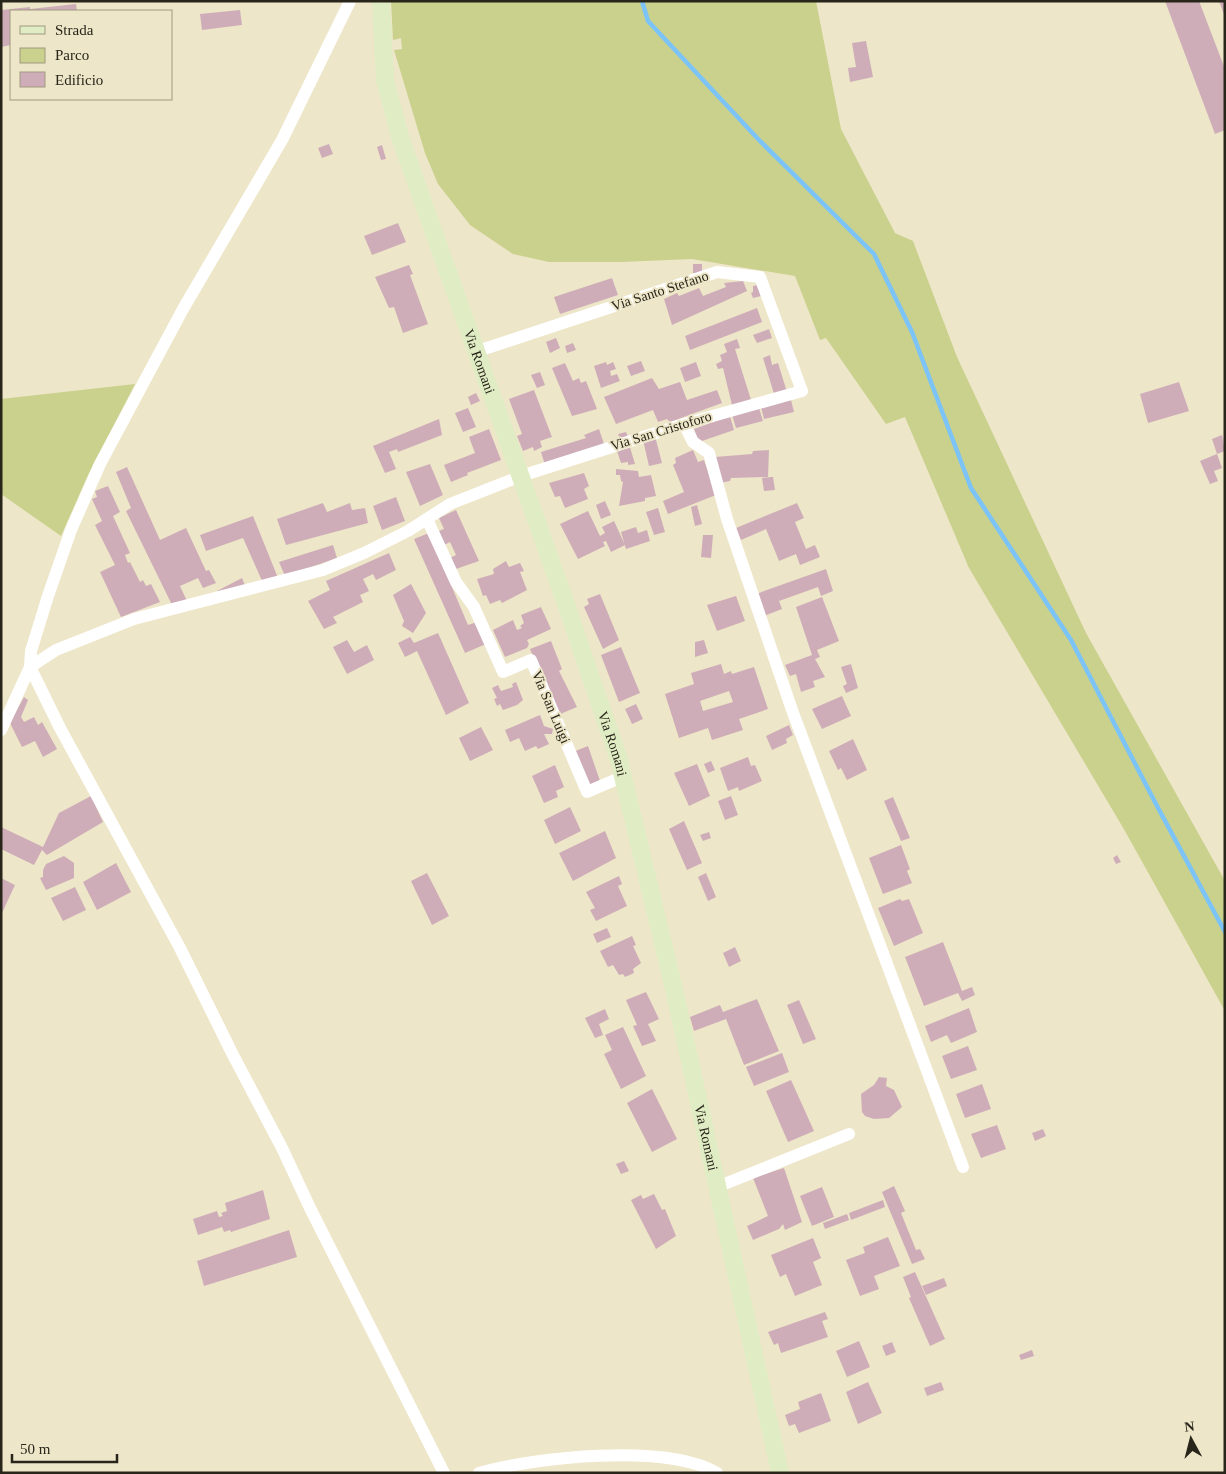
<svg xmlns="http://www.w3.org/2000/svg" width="1226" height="1474" font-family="'Times New Roman',serif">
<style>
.green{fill:#c9d18d}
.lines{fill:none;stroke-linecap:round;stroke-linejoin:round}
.stream{stroke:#7cc4f7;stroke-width:4.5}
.building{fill:#ceadb9;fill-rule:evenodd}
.street{stroke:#fff;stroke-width:12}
.secondary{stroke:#e0ecc4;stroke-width:18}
.labels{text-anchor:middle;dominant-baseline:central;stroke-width:4;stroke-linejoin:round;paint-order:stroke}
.street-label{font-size:14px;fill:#28251a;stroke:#eee6c8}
</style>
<rect width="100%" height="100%" fill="#eee6c8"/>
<path class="green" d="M391,1h425l25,128 54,104 18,8 44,116 129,276 139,248v130l-100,-180 -156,-263 -64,-151 -19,7 -60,-86 -6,2 -25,-64 -103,-17 -71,3h-72l-36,-8 -43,-29 -32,-41 -13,-31 -31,-103 8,-1 -1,-11 -8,2z
M135,384l-47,91 -27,61 -60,-42v-95z"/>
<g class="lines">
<path class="stream" d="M642,1l6,20 111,119 115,114 38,78 59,156 100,152 86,166 68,126"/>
</g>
<path class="building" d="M1165,1h34l26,68v61l-10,4z
M1219,1h6v16z
M76,4l1,7h-66v34l-10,2v-37l29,-3v2z
M240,10l2,15 -40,5 -2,-16z
M866,41l7,36 -23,5 -2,-14 8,-1 -4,-24z
M329,144l4,10 -11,4 -4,-10z
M382,145l4,14 -5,1 -4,-13z
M398,223l8,19 -34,13 -8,-19z
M693,264h9v9h-9z
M409,265l4,9 -3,1 18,49 -25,9 -9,-26 -5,1 -14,-31z
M612,278l6,17 -58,19 -6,-17z
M743,281l4,10 -75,34 -8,-26 13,-6 2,3 20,-8 4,8 23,-9 -2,-4z
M758,285l3,11 -8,2 -2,-5 2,-1v-6z
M757,308l5,14 -72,28 -5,-14z
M769,329l3,9 -15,5 -4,-8z
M556,338l4,10 -10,5 -4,-11z
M737,339l3,9 -5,1 17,54 -19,6 -10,-41 -5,1 -2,-5 6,-3 -2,-6 7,-3 -3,-8z
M573,343l3,7 -9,3 -2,-7z
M770,355l2,10 6,-2 9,29 -12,5 -12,-39z
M641,361l4,10 -14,5 -4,-10z
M606,362l1,3 6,-3 3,7 -6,2 1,5 6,-2 3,7 -19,7 -7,-22z
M696,362l5,14 -16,6 -5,-14z
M565,363l8,18 6,-3 2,5 5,-2 11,28 -25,7 -20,-48z
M540,372l5,13 -8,3 -6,-13z
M652,378l7,11 21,-7 7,18 30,-10 5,13 -52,19 -3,-3 -9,3 -5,-12 -37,14 -12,-27z
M1179,382l10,29 -41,12 -8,-29z
M534,390l18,47 -12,4 2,6 -8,4 -1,-4 -10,4 -6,-15 5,-2 -13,-35z
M476,393l4,8 -9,4 -3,-8z
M791,400l3,12 -30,7 -3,-12z
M468,408l8,19 -13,5 -8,-19z
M759,408l4,13 -27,7 -4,-13z
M730,416l4,14 -35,12 -5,-13z
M439,419l3,16 -44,17 -1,-3 -8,3 7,17 -11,4 -12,-27z
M489,429l12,31 -34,13 1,2 -17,7 -7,-17 31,-12 -6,-16z
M599,429l6,18 -60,18 -4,-13 45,-14 -2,-3z
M626,432l2,5 -7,3 -3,-6z
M1222,435l3,16 -8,3 -5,-15z
M655,436l7,27 -13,3 -6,-26z
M629,444l6,20 -7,1v-3l-7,1 -5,-15z
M693,450l5,12 6,-2 12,35 -48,19 -5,-13 21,-9 -11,-27 3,-2 -1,-5z
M769,450l-1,27 -37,1 -1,3 -10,2 -5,-26 37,-3 1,-3z
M1217,454l5,14 -8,3 4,10 -8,3 -10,-23z
M430,464l13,31 -23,11 -14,-34z
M127,467l33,73 26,-12 20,43 3,-1 7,13 -13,5 -5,-10 -18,8 7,15 -14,6 -47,-96 5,-3 -15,-36z
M616,469l22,2 1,6 12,-2 5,21 -11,2v3l-26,5 4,-24 -2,-1 -1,-6h-4z
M584,473l5,13 -5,3 4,10 -23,9 -5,-12 -5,1 -6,-14z
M771,477h2l2,13 -11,1 -2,-13z
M108,486l12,26 -7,4 17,37 -5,2 3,8 2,-1 10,20 3,-2 3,6 5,-2 9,18 -39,15 -21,-45 15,-7 -20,-40 7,-4 -10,-22 5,-2 -2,-6z
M396,497l9,24 -23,9 -9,-24z
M605,501l6,14 -10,4 -5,-14z
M323,503l4,9 23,-9 2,7 13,-2 3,15 -82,22 -9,-26z
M797,503l7,15 -9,4 11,27 9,-4 5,12 -20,8 -4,-11 -17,7 -13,-32 -25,11 -5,-12z
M697,505l5,19 -7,2 -4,-19z
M658,508l7,24 -11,3 -8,-23z
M456,510l23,51 -26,9 -5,-11 8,-4 -6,-13 -8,4 -6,-14 8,-3 -5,-11z
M588,511l12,25 5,-3 -3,-6 12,-6 11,24 -14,7 -5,-11 -3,1 2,4 -27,13 -18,-35z
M253,516l25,62 -15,5 -20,-45 -37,13 -6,-16z
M636,527l2,6 9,-3 3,11 -24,8 -5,-17z
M429,533l39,92 9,-3 9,22 -21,9 -51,-114z
M703,535h10l-2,23 -10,-1z
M333,545l4,13 -52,18 -6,-14z
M389,553l7,17 -20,10 -3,-6 -10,5 6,12 -9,4 3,7 -30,15 4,6 -13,6 -16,-28 22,-11 -4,-9z
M506,561l3,6 11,-4 4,8 -4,1 7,18 -25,13 -2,-3 -10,4 -4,-9 -3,1 -6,-17 17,-5 -1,-5z
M826,569l7,22 -12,5 -3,-9 -39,14 3,8 -18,7 -8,-22z
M242,578l4,10 -27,8 -2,-5z
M411,584l15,29 -13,20 -11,-7 2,-5 -11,-26z
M600,594l19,46 -16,9 -19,-42 5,-3 -2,-5z
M736,596l9,25 -28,10 -10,-26z
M822,597l17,44 -22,9 3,7 -5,2 10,18 -12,4 2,6 -14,5 -5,-18 -6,2 -5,-11 27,-10 -16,-48z
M541,607l10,22 -24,11 2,4 -2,4 -22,9 -12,-27 20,-10 4,10 5,-2 -2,-2 4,-3 -3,-8z
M438,633l31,70 -23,12 -29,-64 -12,6 -7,-14 12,-6 4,6z
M347,640l7,12 13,-7 7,15 -27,14 -14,-27z
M704,640l4,13 -13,4v-15z
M551,641l11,28 -3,2 18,36 -19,8 -28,-66z
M621,647l19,46 -21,9 -18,-47z
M721,664l3,10 7,-3 1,3 22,-7 14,42 -29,10 4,11 -31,10 -4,-12 -29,10 -14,-44 29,-10 -3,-11zM729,691l4,11 -30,9 -3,-10z
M851,664l7,24 -12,5 -3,-7 4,-2 -6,-17z
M516,682l7,18 -6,5 -14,5 -3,-6 -3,2 -3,-7 3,-1 -5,-10 6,-3 3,6 12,-4 -1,-3z
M842,696l9,20 -29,13 -10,-20z
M24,697l4,3 -7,17 3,5 10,-5 4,8 4,-3 15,27 -14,8 -8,-16 -13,6 -12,-24z
M636,704l7,15 -11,5 -7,-15z
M540,715l4,11 9,3 -1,5h-8l5,10 -11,5 -2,-3 -11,5 -6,-13 -9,4 -5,-12z
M789,725l4,10 -7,4 1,4 -15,7 -6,-14z
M481,727l12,23 -23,11 -11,-23z
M853,739l14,31 -20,10 -6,-12 -3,2 -9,-19z
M588,746l12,35 -12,5 -15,-34z
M748,757l3,9 4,-1 7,16 -23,10 -1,-4 -10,4 -8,-23z
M711,761l4,9 -7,3 -4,-9z
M697,764l13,32 -21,10 -15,-33z
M555,765l9,22 -8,4 2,6 -14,6 -12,-27z
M91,796l12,26 -56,33 -5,-5 -8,15 -33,-16v-22l42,20 16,-34z
M731,796l7,19 -13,5 -7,-19z
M893,797l17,41 -9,3 -17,-40z
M570,807l11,24 -26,13 -11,-24z
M684,821l18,42 -15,7 -18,-41z
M605,831l11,27 -43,23 -14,-28z
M709,832l2,6 -8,3 -3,-6z
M901,845l9,24 -3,2 5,12 -29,11 -14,-36z
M1117,855l4,7 -5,2 -3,-6z
M64,856l10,7v15l-28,12 -6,-12 3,-1v-7l3,-6z
M116,863l15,29 -34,18 -14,-28z
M427,873l22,43 -17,9 -21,-44z
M706,873l10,24 -8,4 -10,-24z
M619,876l3,8 -4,2 9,20 -31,15 -6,-11 5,-2 -9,-16z
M1,878l14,7 -14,30z
M75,887l11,23 -23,11 -12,-23z
M900,899l2,2 7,-2 14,34 -29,13 -16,-38z
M607,928l4,9 -14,6 -4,-9z
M632,936l4,9 -3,1 8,17 -8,6 1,4 -9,4 -2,-3 -4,1 -6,-10 -5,2 -8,-16z
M943,942l19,49 10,-4 3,8 -13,6 -4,-8 -34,13 -19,-49z
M735,947l6,14 -12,6 -6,-14z
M646,992l13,27 -11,5 8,17 -14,5 -9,-20 4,-1 -11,-25z
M757,999l22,52 -35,14 -18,-46 -32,12 -4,-14 30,-12 3,7z
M799,1000l17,39 -13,5 -16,-39z
M969,1008l8,24 -26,11 -4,-8 -16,7 -6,-16z
M605,1009l4,10 -10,5 4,11 -8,3 -10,-20z
M623,1027l23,49 -25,13 -17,-35 8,-4 -7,-15z
M968,1046l9,24 -26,9 -9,-23z
M782,1053l7,19 -35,14 -8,-19z
M879,1077l8,1 -1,8 8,4 8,17 -13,11 -15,1 -9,-3 -3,-4 -1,-18 13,-9z
M791,1080l23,51 -26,11 -22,-51z
M982,1084l9,25 -26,9 -9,-24z
M652,1089l25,50 -25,13 -25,-49z
M997,1125l9,24 -25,9 -10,-24z
M1043,1129l3,7 -11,5 -3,-8z
M624,1161l5,10 -8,3 -5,-10z
M784,1168l18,54 -17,8 -2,-6 -4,5 -26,11 -6,-14 21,-10 -15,-38z
M894,1186l11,25 -4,2 15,37 4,-1 5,10 -13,5 -30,-72z
M822,1187l12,30 -22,9 -12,-30z
M263,1190l7,29 -39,13 -1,-2 -6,2 -2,-5 -24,8 -5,-16 24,-8 2,6 4,-1 -2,-3 6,-2 -2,-8z
M654,1194l8,16 3,-1 11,27 -20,13 -25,-49 10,-5 2,4z
M883,1200l2,7 -34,13 -2,-7z
M847,1214l2,6 -24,9 -2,-6z
M289,1230l8,27 -93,29 -7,-25z
M888,1237l12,29 -26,10 5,13 -19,7 -14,-36 19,-7 -2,-6z
M813,1238l8,20 -8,4 9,23 -27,11 -9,-22 -6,3 -9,-22z
M915,1272l30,67 -15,7 -21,-48 2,-1 -8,-20z
M944,1278l3,8 -21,9 -4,-9z
M825,1312l3,7 -6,2 6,16 -47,16 -3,-10 -4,2 -6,-13z
M859,1341l11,26 -23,10 -11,-26z
M892,1342l4,10 -10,4 -4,-10z
M1032,1350l2,6 -13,4 -2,-5z
M868,1382l14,31 -24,11 -12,-32z
M941,1382l3,8 -17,6 -3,-8z
M821,1393l10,28 -32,12 -4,-9 -6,2 -4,-11 15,-6 -2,-7z"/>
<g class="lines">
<path class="street" d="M684,424l9,18 16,11 18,66 65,191 171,457
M427,519l29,63 18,25 29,65 28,-12 56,132 37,-16
M30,667l26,-17 78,-31 189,-49 41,-17 44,-22 42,-27 71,-28 163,-52 118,-33 -42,-114 -43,-5 -242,80
M30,667l30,61 120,220 53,107 49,93 28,60 134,265
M1,730l29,-63 1,-16 17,-55 23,-66 29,-66 83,-155 99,-169 68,-139
M717,1187l132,-53
M479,1473c56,-16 187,-30 238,0"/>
<path class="secondary" id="s1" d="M381,1l4,79 16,60 165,464 53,156 55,229 106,484"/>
</g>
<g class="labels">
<g class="street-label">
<text transform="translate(660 291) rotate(-18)">Via Santo Stefano</text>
<text stroke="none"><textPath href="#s1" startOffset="376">Via Romani</textPath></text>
<text transform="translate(661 431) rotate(-17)">Via San Cristoforo</text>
<text transform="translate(551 707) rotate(67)">Via San Luigi</text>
<text stroke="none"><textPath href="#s1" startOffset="781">Via Romani</textPath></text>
<text stroke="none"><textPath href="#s1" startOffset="1186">Via Romani</textPath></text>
</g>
</g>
<rect width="1226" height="1474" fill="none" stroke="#28251a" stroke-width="5"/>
<rect x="10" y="10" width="162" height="90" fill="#eee6c8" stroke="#9f9982"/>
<rect x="20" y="26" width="25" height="8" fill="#e0ecc4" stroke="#9f9982"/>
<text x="55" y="35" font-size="15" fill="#28251a">Strada</text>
<rect x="20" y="48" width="25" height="15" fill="#c9d18d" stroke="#9f9982"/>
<text x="55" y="60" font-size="15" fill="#28251a">Parco</text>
<rect x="20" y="72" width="25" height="15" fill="#ceadb9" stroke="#9f9982"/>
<text x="55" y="85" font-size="15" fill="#28251a">Edificio</text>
<g transform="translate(1191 1439) rotate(353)" stroke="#eee6c8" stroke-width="4" paint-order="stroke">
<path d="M0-4L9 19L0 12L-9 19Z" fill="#28251a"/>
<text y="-8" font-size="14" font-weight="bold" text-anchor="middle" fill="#28251a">N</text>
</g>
<path d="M12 1454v8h105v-8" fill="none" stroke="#28251a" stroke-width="2.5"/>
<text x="20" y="1454" font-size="15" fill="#28251a" stroke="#eee6c8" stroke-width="4" paint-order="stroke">50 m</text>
</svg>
